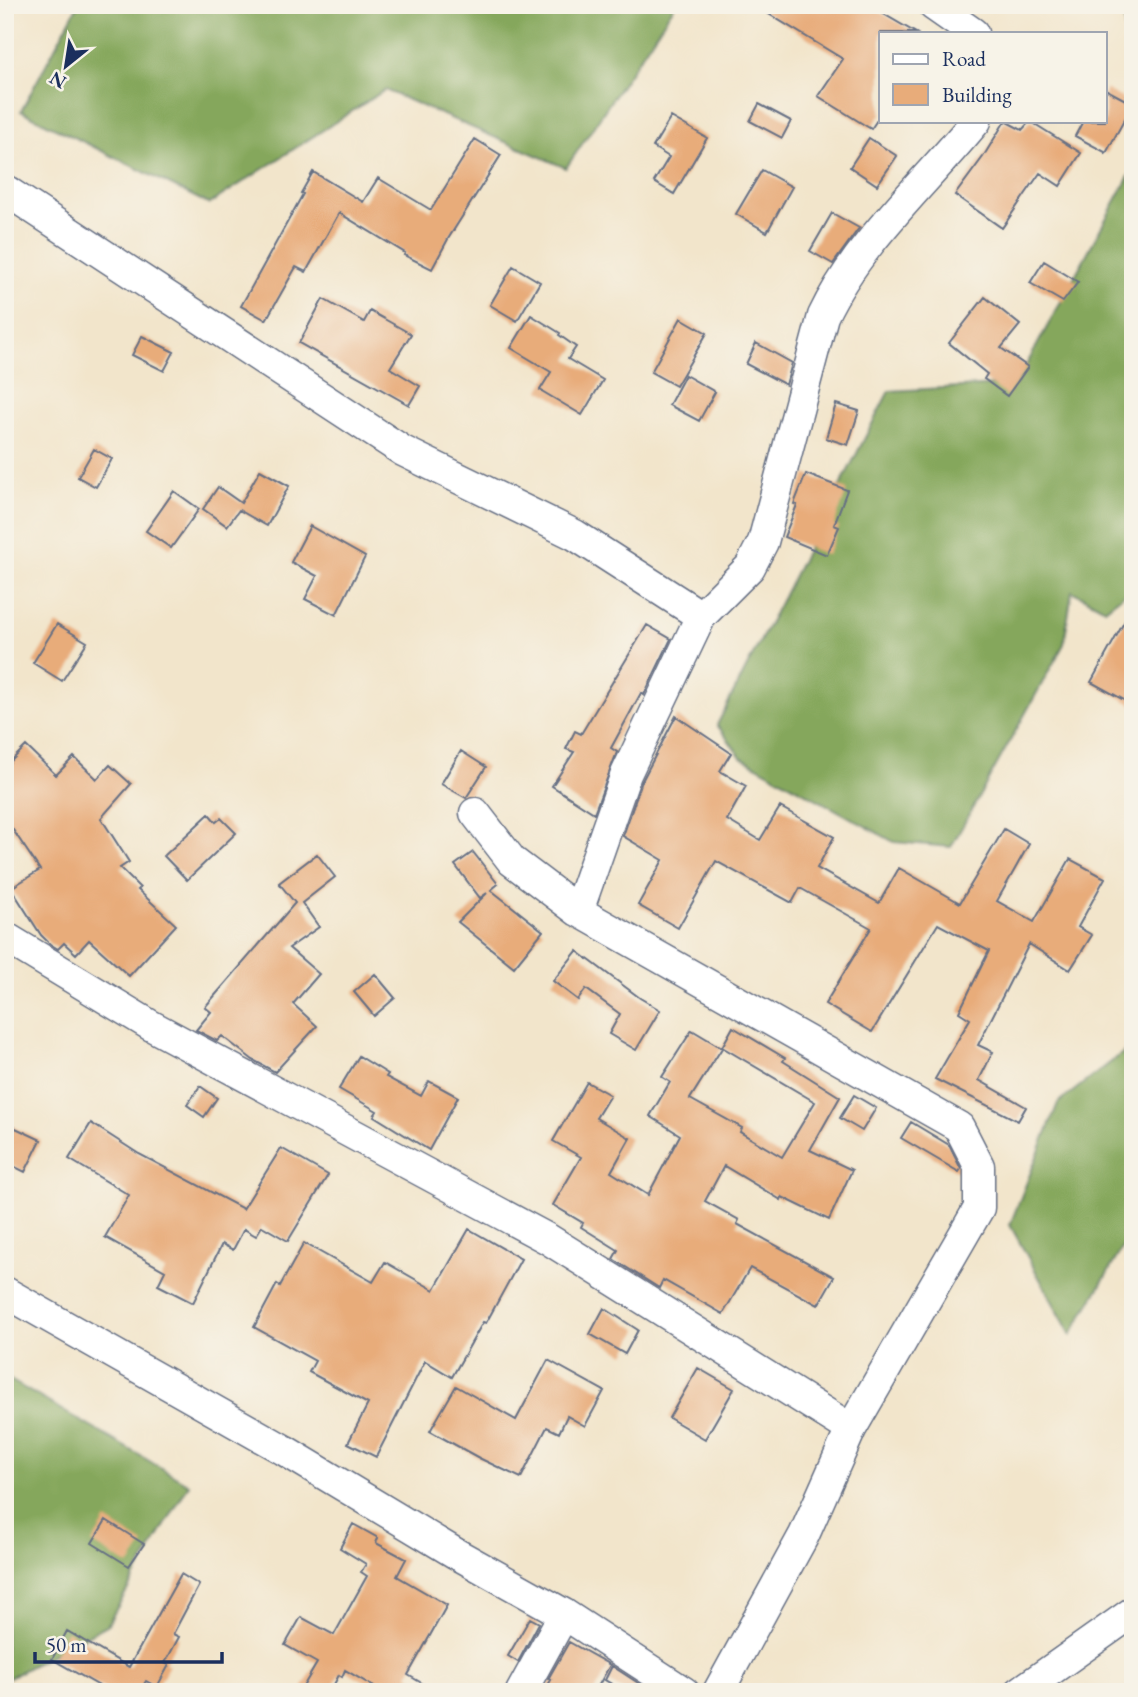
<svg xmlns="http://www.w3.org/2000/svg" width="1138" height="1697" font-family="'EB Garamond',serif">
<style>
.forest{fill:#85a75c;stroke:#506b5d;stroke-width:2}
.building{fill:#e8ac7a}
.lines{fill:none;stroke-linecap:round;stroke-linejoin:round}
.minor-casing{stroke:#666f84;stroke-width:33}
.minor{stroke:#fff;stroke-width:30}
</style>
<rect width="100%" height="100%" fill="#f7f3e8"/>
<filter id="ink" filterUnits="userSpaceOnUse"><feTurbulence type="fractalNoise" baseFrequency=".0143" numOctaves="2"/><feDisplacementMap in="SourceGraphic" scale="14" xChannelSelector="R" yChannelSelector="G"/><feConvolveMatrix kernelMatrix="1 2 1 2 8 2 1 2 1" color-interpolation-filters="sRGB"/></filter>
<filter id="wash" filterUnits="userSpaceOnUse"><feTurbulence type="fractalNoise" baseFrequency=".00686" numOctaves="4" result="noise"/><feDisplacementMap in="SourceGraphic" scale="28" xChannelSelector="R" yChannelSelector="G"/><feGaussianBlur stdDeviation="1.57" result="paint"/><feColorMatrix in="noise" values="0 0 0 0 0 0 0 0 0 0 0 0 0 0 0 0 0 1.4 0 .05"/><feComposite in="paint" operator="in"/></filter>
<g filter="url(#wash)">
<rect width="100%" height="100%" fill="#f2e5cb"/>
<path class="forest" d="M78,5h597l-109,163 -181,-78 -176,114 -188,-93z
M1113,5h20v582l-28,22 -33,-18 -8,53 -113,203 -57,-5 -153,-85 -24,-32 172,-334 127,-7 117,-215 -9,-153z
M1133,1045v185l-62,105 -61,-110 48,-122z
M5,1377l184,107 -82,141 -102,55z"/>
<g id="blocks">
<path class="building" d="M754,5h114l48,28h-35v81l-10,15 -53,-33 25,-37z
M1105,89l28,15 -28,51v-3l-30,-16 8,-15h22z
M759,104l32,17 -9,17 -32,-17z
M671,117l36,21 -33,56 -20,-12 15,-25 -16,-10z
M1005,121l17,9 8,-9 51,32 -21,33 -20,-13 -38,55 -47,-33 28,-38z
M869,138l28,18 -20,29 -27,-18z
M475,139l26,16 -53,84 -16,30 -28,-14 1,-2 -66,-40 -33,59 -10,-5 -30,53 -25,-14 62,-112 -2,-1 12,-21 50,30 15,-24 53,32z
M762,170l30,17 -25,45 -31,-18z
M832,213l27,15 -26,36 -23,-13z
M1044,261l34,21 -15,20 -33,-19z
M513,266l27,16 -23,39 -27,-16z
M985,297l35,28 -19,23 27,19 -21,29 -23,-17 3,-5 -38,-31z
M323,299l41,23 6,-11 41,23 -21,34 30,18 -11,19 -110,-62z
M531,315l29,18 -1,2 17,12 -8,12 35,21 -21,35 -42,-25 11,-18 -40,-24z
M681,318l26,15 -31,53 -25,-14z
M142,336l32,16 -10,19 -32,-16z
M756,343l36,20 -6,22 -40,-21z
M685,375l30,17 -16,29 -30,-16z
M836,404l23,7 -11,34 -22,-7z
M94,449l18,10 -16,28 -18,-10z
M260,470l29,16 -22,40 -28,-16 -12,16 -24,-17 15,-22 23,16z
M806,474l41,16 -13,35 5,2 -12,28 -43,-18 13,-32 -3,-1z
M174,491l25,18 -28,39 -25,-17z
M310,526l55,31 -29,58 -31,-16 12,-23 -26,-14z
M1133,606v99l-42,-23z
M57,624l30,18 -25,39 -29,-18z
M647,625l24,14 -27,56 -3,-2 -30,55 6,4 -23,61 -42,-27 22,-34 -8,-3 9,-18 6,3z
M676,716l55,37 -11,18 26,15 -19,34 33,20 20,-33 54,30 -17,31 62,35 20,-35 61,35 44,-74 25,15 -32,57 37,21 36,-63 35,19 -27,49 14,8 -22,35 -41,-26 -51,101 15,7 -14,28 47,27 -8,14 -83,-42 35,-60 -11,-7 30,-61 -51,-27 -66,108 -47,-28 46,-76 -71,-40 -8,15 -76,-42 -38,67 -40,-23 25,-45 -40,-24 19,-55z
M26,746l30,29 18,-18 23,22 13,-14 21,19 -30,34 28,44 -9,6 20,20 -2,2 38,35 -47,51 -40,-36 -13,14 -12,-11 -6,6 -8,-5 -9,-9 -30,-47 29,-18 -35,-52v-51z
M461,751l25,16 -20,31 -25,-14z
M209,814l7,8 5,-4 15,15 -49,47 -23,-24z
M473,852l25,32 -7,6 52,41 -29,36 -56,-45 29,-29 -7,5 -25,-33z
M317,854l18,23 -33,26 17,24 -30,21 30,26 -26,30 24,22 -42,46 -22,-12 -31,-24 -5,5 -21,-11 15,-18 -6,-5 90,-104 -16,-20z
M577,951l63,47 20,12 -24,40 -27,-16 11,-20 -34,-25 -8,11 -25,-19z
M375,974l20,24 -21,18 -20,-24z
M733,1027l52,31 -2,3 57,36 -30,53 42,20 -23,50 -47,-23 -1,3 -57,-34 -19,35 34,19 -2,4 97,53 -16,28 -68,-37 -27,46 -60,-34 -4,8 -46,-29 5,-9 -37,-23 2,-4 -30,-18 28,-48 -28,-16 34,-59 23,13 -14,23 34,20 -19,34 37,23 32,-60 -30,-19 20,-34 -8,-5 30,-47 30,18 -32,51 52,29 -2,4 42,25 33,-55 -93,-55z
M359,1056l29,18 -2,3 35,19 8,-15 29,16 -29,53 -55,-34 3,-5 -38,-22z
M200,1086l17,12 -13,19 -17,-12z
M854,1095l22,13 -14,23 -22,-13z
M911,1122l38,23 12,24 -2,3 -58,-34z
M5,1123l36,17 -16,32 -20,-10z
M91,1123l48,31 104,55 38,-61 47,27 -40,66 -26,-15 -6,10 -12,-7 -11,21 -11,-6 -29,59 -35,-18 7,-14 -60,-34 24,-42 -60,-36z
M469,1229l52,30 -35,64 -3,-1 -31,55 -27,-16 -49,96 -28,-14 20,-39 -59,-32 6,-11 -61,-34 23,-43 3,2 24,-43 69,39 12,-20 49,28z
M604,1308l34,22 -13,24 -35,-20z
M548,1360l56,31 -19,35 -18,-10 -8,17 -12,-6 -26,51 -42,-20 -49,-27 26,-45 60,34z
M698,1368l36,21 -29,50 -36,-21z
M106,1520l38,24 -15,22 -37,-23z
M353,1524l25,14 -2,5 30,16 -9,17 50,29 -39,70 29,17h-54l-38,-22 -3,7 -3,-2 -9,17h-30l17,-29 -32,-18 16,-28 33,18 33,-59 -6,-4 5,-8 -26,-16z
M181,1574l18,11 -26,49 6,3 -14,26 4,2 -12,22 -11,-6 -7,11h-29l-58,-33 15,-28 62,36z
M530,1618l9,5 -21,39 -10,-6z
M569,1642l41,23 -15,27h-51l7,-12 -3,-1z
M612,1666l40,26h-27l-20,-12z"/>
</g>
</g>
<g filter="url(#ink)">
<use href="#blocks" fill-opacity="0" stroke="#666f84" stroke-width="2"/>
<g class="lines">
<defs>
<path id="minor" d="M933,5l40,28
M5,190l398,261 172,84 126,81
M475,813l37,48 66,50 381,216 20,39v42l-128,221 -47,106 -86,157
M578,911l48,-137 75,-158 49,-49 13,-25 60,-226c34,-72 102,-133 153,-195
M5,937l145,88 398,214 303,190
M5,1292l279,158 171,103 109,61 120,78
M521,1692l43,-78
M1020,1692l113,-80"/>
</defs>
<use href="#minor" class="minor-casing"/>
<use href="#minor" class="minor"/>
</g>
</g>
<rect width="1138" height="1697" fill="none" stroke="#f7f3e8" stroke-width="28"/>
<rect x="879" y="32" width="228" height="91" fill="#f7f3e8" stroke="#9fa5b1" stroke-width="2"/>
<rect x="893" y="54" width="35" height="10" fill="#ffffff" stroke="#9fa5b1" stroke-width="2"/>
<text x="942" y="66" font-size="21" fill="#1b2f5e">Road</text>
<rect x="893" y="84" width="35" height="21" fill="#e8ac7a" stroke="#9fa5b1" stroke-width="2"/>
<text x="942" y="102" font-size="21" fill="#1b2f5e">Building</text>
<g transform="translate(66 66) rotate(210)" stroke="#f7f3e8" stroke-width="5" paint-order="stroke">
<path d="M0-5L12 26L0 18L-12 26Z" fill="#1b2f5e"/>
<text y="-10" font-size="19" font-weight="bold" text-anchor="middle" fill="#1b2f5e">N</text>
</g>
<path d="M35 1652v10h187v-10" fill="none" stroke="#1b2f5e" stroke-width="3.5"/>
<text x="46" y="1652" font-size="21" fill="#1b2f5e" stroke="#f7f3e8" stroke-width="5" paint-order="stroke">50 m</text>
</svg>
